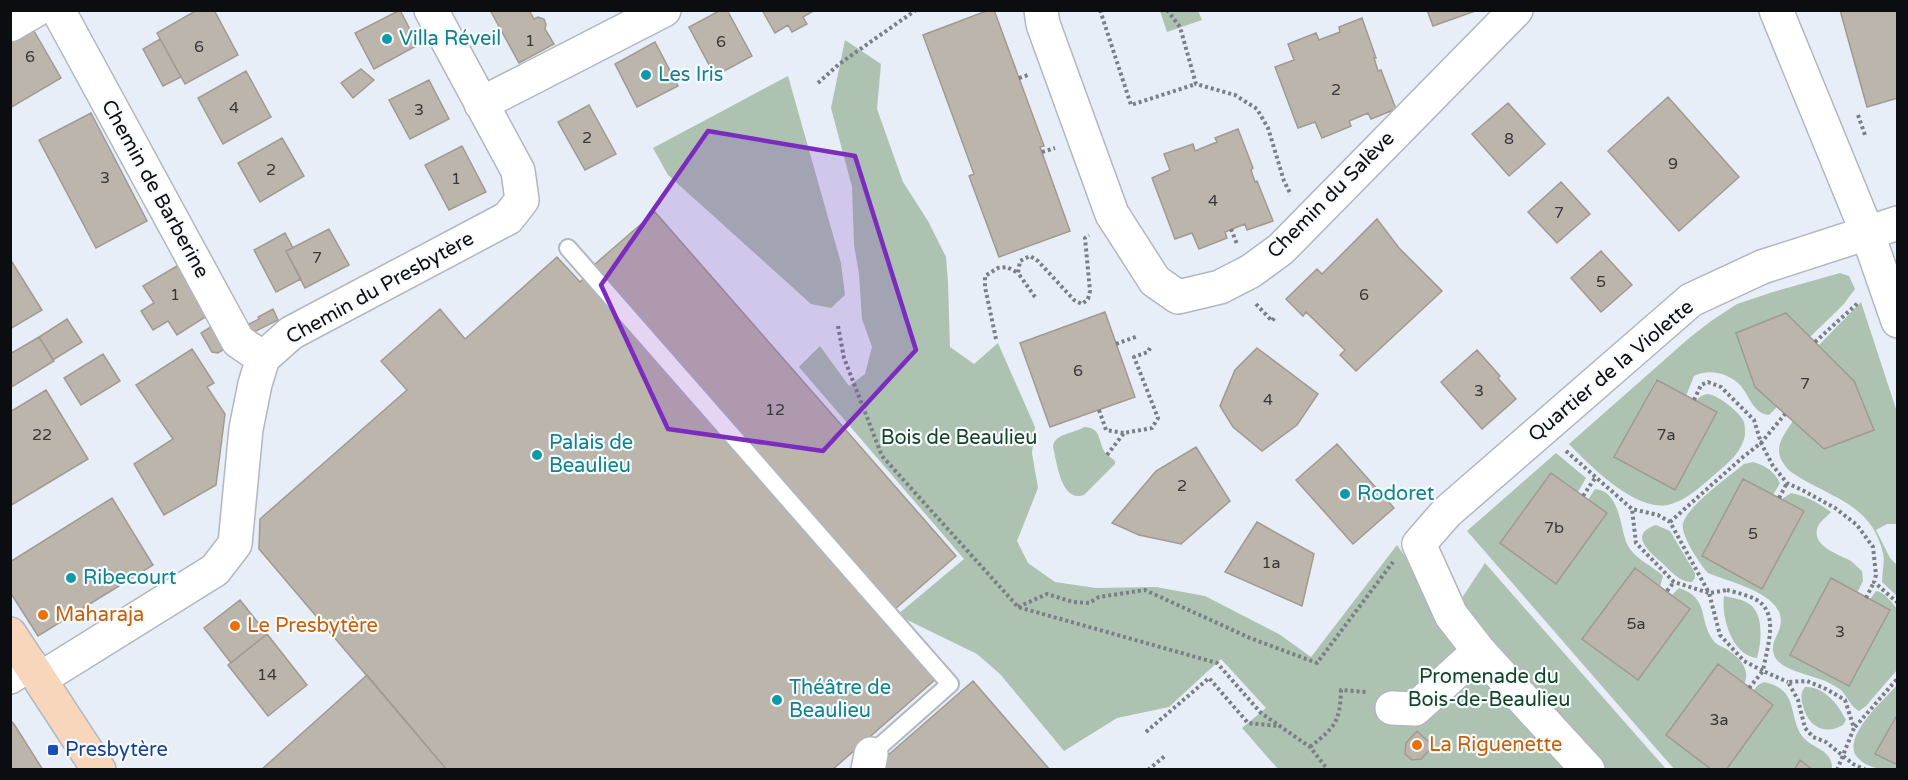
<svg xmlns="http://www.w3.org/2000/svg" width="1908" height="780" font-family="'Varela Round',sans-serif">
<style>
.green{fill:#adc2b1}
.building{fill:#bbb5ac;stroke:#a09a92;stroke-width:1.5}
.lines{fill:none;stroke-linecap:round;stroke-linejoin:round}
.lane-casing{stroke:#b1b7c0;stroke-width:20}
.street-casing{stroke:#b1b7c0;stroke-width:36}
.secondary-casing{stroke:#b1b7c0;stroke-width:36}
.path{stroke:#7b7f85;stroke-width:4;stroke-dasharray:3 3;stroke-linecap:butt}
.lane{stroke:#fff;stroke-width:16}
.street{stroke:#fff;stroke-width:33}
.secondary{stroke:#f7d6bb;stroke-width:33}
.marked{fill:#7b2cbf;fill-opacity:0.2;stroke:#7b2cbf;stroke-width:4.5;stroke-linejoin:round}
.culture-dot{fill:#0f9aa8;stroke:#f8fbfe;stroke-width:2}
.food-dot{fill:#e8710a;stroke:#f8fbfe;stroke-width:2}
.transit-dot{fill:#1a4fb4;stroke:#f8fbfe;stroke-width:2}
.labels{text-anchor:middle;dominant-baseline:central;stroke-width:4.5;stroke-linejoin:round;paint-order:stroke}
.number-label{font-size:16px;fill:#373737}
.culture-label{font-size:20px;fill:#0d838f;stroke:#f8fbfe;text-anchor:start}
.street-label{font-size:20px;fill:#0b0d10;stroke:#f8fbfe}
.park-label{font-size:20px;fill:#154425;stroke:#f8fbfe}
.food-label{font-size:20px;fill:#c56008;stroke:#f8fbfe;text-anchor:start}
.transit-label{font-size:20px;fill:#164399;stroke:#f8fbfe;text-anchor:start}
</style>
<rect width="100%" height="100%" fill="#e7eef7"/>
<path class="green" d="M1160,11h38l4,9 -35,12z
M845,40l36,24 -4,45 26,73 25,39 18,36 2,25 2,65 24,17 24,-21 37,84 -3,26 6,35 -21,53 11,22 27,19 41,6 60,-1 49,9 74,38 32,23 86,-112 51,74 37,-56 181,206h-388l-36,-41 24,-20 -45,-49 -52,48 -52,11 -53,33 -64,-77 -23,-20 -80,-39 67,-56 -165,-192 21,-21 29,40 16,-12 7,-27 -10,-28 -3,-45 -5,-29 -2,-58 -21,-79z
M788,76l53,187 4,32 -14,13 -20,-4 -143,-129 -15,-27z
M1840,273l9,3 6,13 -12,16 -33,32 -24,-24 -49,20 18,54 22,20 -8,8c-15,-1 -20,-19 -28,-29 -11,-13 -33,-18 -47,-10l-8,20 -30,-16 -41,77 60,33 42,-77 -21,-12c3,-4 6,-6 11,-7 10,0 32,18 36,26 2,4 2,10 2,14 -2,18 -19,31 -32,42 -13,11 -25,23 -42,28 -32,11 -81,-38 -102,-60l119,-105 23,-18 26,-17 36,-12z
M1861,302l36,110v112h-10l-11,6 14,28 7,7v31l-15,-14c0,-9 3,-20 1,-29 -12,-51 -54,-55 -92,-81 -20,-19 -12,-31 2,-51l31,28 50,-19 -20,-49 -35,-36z
M1084,427c17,1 14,12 20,24 3,5 7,6 11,10v3l-31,31c-23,8 -27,-32 -31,-48 1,-14 21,-13 31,-20z
M1556,453l30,25 -8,14 -27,-19 -51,70 56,41 51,-71 -19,-13 7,-11c26,2 24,39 33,57 7,13 25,20 35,30l-3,11 -25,-19 -52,71 107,-30 -18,-14 7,-7c31,10 19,31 34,52 4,6 9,6 15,10 12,8 23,20 16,34l-27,-19 -51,70 46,34h-38l-207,-238z
M1753,462c13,4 21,9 27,21l-7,12 -71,61 60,32 42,-76 -22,-13 9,-6c16,3 27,10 40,19 -4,5 -10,8 -13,14 -8,20 20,28 33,35 4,3 7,7 11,10l1,10 -6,12 -26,-14 -41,76 59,31 41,-76 -20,-11 6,-8c9,1 16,12 21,18v61l-31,36 -7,5c-8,-4 -12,-15 -18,-21 -3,-2 -8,-5 -12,-7 -15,-8 -46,-11 -54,-26 -6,-12 2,-19 5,-30 9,-33 -52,-45 -72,-54 -8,-9 -28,-38 -25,-50 6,-18 45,-46 61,-59z
M1656,525l14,6 25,42v5l-3,4c-12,1 -22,-12 -31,-20 -12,-10 -33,-28 -5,-37z
M1724,596c9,2 20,3 28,10 12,12 9,38 5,52 -25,-2 -36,-41 -33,-62z
M1764,682c35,7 24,34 38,54 10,13 31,13 30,33h-19l-13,-8 -6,8 -68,1 47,-65 -20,-14 5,-6z
M1897,685v28l-21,40 21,12v4c-15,0 -27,1 -39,-11 -19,-19 27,-59 39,-73z
M1805,687c19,-1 33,17 41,33l-3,5c-19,11 -35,1 -40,-19 -2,-7 -3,-13 2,-19z"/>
<path class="building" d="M197,10h17l24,45 -53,29 -28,-51z
M400,10l18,35 -44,24 -19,-36z
M490,10h39l5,9 4,-2 6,2 2,5 -1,5 9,15 -35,19z
M721,10h6l25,46 -37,20 -26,-49z
M762,10h53l-12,7 4,7 -15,8 -4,-7 -13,8z
M989,10h5l50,136 -4,1 30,84 -71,26 -30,-81 5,-2 -51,-139z
M1427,10h51l-45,16z
M1840,10h58v88l-31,9z
M1362,18l14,40h-2l4,13 3,-1 15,39 -25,10 -3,-6 -19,8 2,5 -29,12 -7,-16 -17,6 -23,-61 19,-7 -6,-16 28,-11 3,7 21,-8 -1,-5z
M30,24l31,54 -51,30v-72z
M160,39l21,38 -18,9 -20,-37z
M655,42l23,44 -41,21 -22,-43z
M361,69l13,11 -21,18 -12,-15z
M246,71l25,46 -48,27 -25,-46z
M429,80l20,39 -39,20 -21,-39z
M1668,97l71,80 -60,54 -71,-80z
M1508,103l37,41 -36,32 -37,-42z
M589,105l27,49 -31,16 -27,-48z
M91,113l56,108 -51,27 -57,-108z
M1238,129l15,39 -2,2 4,12 2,-1 16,40 -26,9 -2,-6 -20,8 2,6 -28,11 -7,-16 -17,6 -23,-61 18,-8 -6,-16 29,-10 2,7 22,-9 -2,-4z
M282,138l22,38 -44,26 -22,-39z
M462,146l24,46 -37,18 -24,-45z
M1561,182l29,32 -33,29 -29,-31z
M655,212l301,344 -61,53 -301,-344z
M1377,219l22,29 43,43 -86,80 -16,-16 5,-5 -39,-38 -3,4 -17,-17 31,-30 5,5z
M329,229l20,36 -44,23 -19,-37z
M285,233l8,15 -7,3 15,28 -25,13 -22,-42z
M1601,251l31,34 -31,27 -30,-34z
M557,257l23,25 4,-4 353,400 -105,92h-385l-188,-221 1,-30 147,-129 -26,-29 59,-52 25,30z
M10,259l32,51 -32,19z
M182,263l31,49 -36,23 -9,-14 -15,9 -12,-19 13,-8 -11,-17z
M273,309l5,11 -30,15 -5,-8 16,-8 -1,-2z
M1105,312l30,85 -85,30 -30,-84z
M1786,313l68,68 20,49 -50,19 -69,-62 -19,-54z
M67,319l15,23 -29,18 -14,-23z
M217,323l12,23 -11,7 -6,-1 -11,-19z
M39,337l15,24 -44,27v-34z
M1257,348l61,46 -21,31 -35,26 -29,-24 -13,-21 15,-36z
M192,349l22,34 -7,4 18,27 -9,71 -52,30 -30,-51 39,-25 -37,-54z
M1477,350l23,26 -2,2 18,21 -34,30 -41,-47z
M103,354l17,27 -39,24 -17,-27z
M1657,380l60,32 -42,78 -61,-33z
M46,390l42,69 -78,47v-94z
M1337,444l57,64 -41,36 -57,-64z
M1196,447l34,54 -49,43 -42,-9 -27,-12 44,-52z
M1551,473l56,40 -51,71 -56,-41z
M1743,479l61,32 -42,78 -60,-33z
M112,498l41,67 -115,71 -28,-44v-30z
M1257,522l57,32 -12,52 -77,-34z
M1635,568l55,41 -52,71 -56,-41z
M1831,578l59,32 -41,76 -59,-31z
M240,600l27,34 -36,29 -27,-35z
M267,634l40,51 -39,31 -40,-51z
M1718,664l55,41 -47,65h-14l-46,-35z
M367,675l80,95h-186z
M973,681l77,89h-165l-6,-7z
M1898,713v52l-23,-11z
M10,720l4,4 29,46h-33z
M1417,731l16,15 -12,13 -9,1 -7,-6 1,-11z
M1800,760l13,10h-19z"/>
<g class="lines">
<defs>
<path id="lane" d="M568,248l382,436 -79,70"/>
<path id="street" d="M58,10l180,331 25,17
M1041,10l2,14 69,190 43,67 23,16 42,-10 31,-16 30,-22 235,-239
M1776,10l91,222 31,89
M10,25l26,-15
M481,104l183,-94
M10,677l20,-13
M40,679l175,-109 20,-26 11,-115 9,-45 8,-26 28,-25 217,-115 14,-18 -4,-29 -87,-161
M1392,708l23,1 64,-58
M868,770l3,-16
M1588,770l-109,-119 -28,-36 -32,-71 28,-32 244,-212 71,-33 136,-44"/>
<path id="secondary" d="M10,634l89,136"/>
</defs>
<use href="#lane" class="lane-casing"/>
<use href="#street" class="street-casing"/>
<use href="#secondary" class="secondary-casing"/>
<path class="path" d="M1100,10l31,95 65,-21
M1167,10l13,17 16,57 39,11 22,14 11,19 16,53 7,14
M1019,78l9,-3
M818,83l21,-19 77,-54
M1858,115l7,20
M1042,152l13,-4
M1231,229l6,15
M1035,297l-17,-24 2,-12 10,-5 8,5 36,39 8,4 6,-5 2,-8 -5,-53 4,-3
M1256,304l16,17 3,-4
M838,326l6,32 38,98 136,151 199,56 44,50 49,34 18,23
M996,339l-11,-52v-11l13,-8 9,-1 11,6
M1815,342l44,-40
M1116,344l22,-8
M1694,400l7,-15 7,-3 13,5 33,33 7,23 12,23 14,17 17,8 31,17 22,17 16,22 3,28 -2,7 24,21
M1099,410l7,20 18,3
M1566,451l66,58 26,6 12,7 39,71 -35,-11 -38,-39 -4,-34
M1107,455l17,-22 28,-5 6,-10 -24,-61 14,-5 2,-4
M1583,496l12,-18
M1779,498l8,-15
M1670,522l73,-65 18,-14 24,-29
M1727,590c10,3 27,6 35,14 16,16 4,47 1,67l-19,-10 -24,-26 -11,-42z
M1667,591l7,-9
M1866,598l8,-16
M1018,607l29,-13 26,8 16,1 10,-6 46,-7 105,48 67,25 76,-101
M1749,688l14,-17 25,11
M1855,727l43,-49
M1146,732l63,-54 39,45 31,3
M1310,747c25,-20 30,-25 31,-57l26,2
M1148,770l18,-15
M1837,770l17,-42 -9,-28 -19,-11 -19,-8 -19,1 10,18 7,28 8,9 13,5 27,22 13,6"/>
<use href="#lane" class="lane"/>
<use href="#street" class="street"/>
<use href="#secondary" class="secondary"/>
</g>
<path class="marked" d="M708,131l147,25 61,194 -93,101 -155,-22 -67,-144z"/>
<g class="culture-dot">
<circle cx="387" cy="39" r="6"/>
<circle cx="646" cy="75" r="6"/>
<circle cx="537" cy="455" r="6"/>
<circle cx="1345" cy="494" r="6"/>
<circle cx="71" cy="578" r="6"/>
<circle cx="777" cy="700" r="6"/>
</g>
<g class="food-dot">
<circle cx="43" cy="615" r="6"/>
<circle cx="235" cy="626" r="6"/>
<circle cx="1417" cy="745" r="6"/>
</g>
<rect class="transit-dot" x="47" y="744" width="12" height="12" rx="3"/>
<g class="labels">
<g class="number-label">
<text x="530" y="41">1</text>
<text x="721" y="42">6</text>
<text x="199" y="47">6</text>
<text x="30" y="57">6</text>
<text x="1336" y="90">2</text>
<text x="234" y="108">4</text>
<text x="419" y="110">3</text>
<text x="587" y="138">2</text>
<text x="1509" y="139">8</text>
<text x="1673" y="164">9</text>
<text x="271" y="170">2</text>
<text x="105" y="178">3</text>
<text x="456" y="179">1</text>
<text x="1213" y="201">4</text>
<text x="1559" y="213">7</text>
<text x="317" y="258">7</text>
<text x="1601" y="282">5</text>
<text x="175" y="295">1</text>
<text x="1364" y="295">6</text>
<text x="1078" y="371">6</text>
<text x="1805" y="384">7</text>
<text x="1479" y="391">3</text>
<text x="1268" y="400">4</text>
<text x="775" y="410">12</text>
<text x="42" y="435">22</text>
<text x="1666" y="435">7a</text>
<text x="1182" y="486">2</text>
<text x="1554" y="528">7b</text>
<text x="1753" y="534">5</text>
<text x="1271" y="563">1a</text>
<text x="1636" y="624">5a</text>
<text x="1840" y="632">3</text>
<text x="267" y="675">14</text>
<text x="1719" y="720">3a</text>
</g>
<g class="culture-label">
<text x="399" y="39">Villa Réveil</text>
<text x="658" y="75">Les Iris</text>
<text x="549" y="443">Palais de<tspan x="549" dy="23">Beaulieu</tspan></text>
<text x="1357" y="494">Rodoret</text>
<text x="83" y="578">Ribecourt</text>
<text x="789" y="688">Théâtre de<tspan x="789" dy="23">Beaulieu</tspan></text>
</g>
<g class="street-label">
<text transform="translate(155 189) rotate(61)">Chemin de Barberine</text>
<text transform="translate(1331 195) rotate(-45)">Chemin du Salève</text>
<text transform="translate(380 288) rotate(-29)">Chemin du Presbytère</text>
<text transform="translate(1611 371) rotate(-40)">Quartier de la Violette</text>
</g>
<g class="park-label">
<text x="959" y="438">Bois de Beaulieu</text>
<text x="1489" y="677">Promenade du<tspan x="1489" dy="23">Bois-de-Beaulieu</tspan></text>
</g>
<g class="food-label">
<text x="55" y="615">Maharaja</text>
<text x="247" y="626">Le Presbytère</text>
<text x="1429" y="745">La Riguenette</text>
</g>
<g class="transit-label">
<text x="65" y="750">Presbytère</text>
</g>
</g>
<rect width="1908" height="780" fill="none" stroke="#0b0d10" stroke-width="24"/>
</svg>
